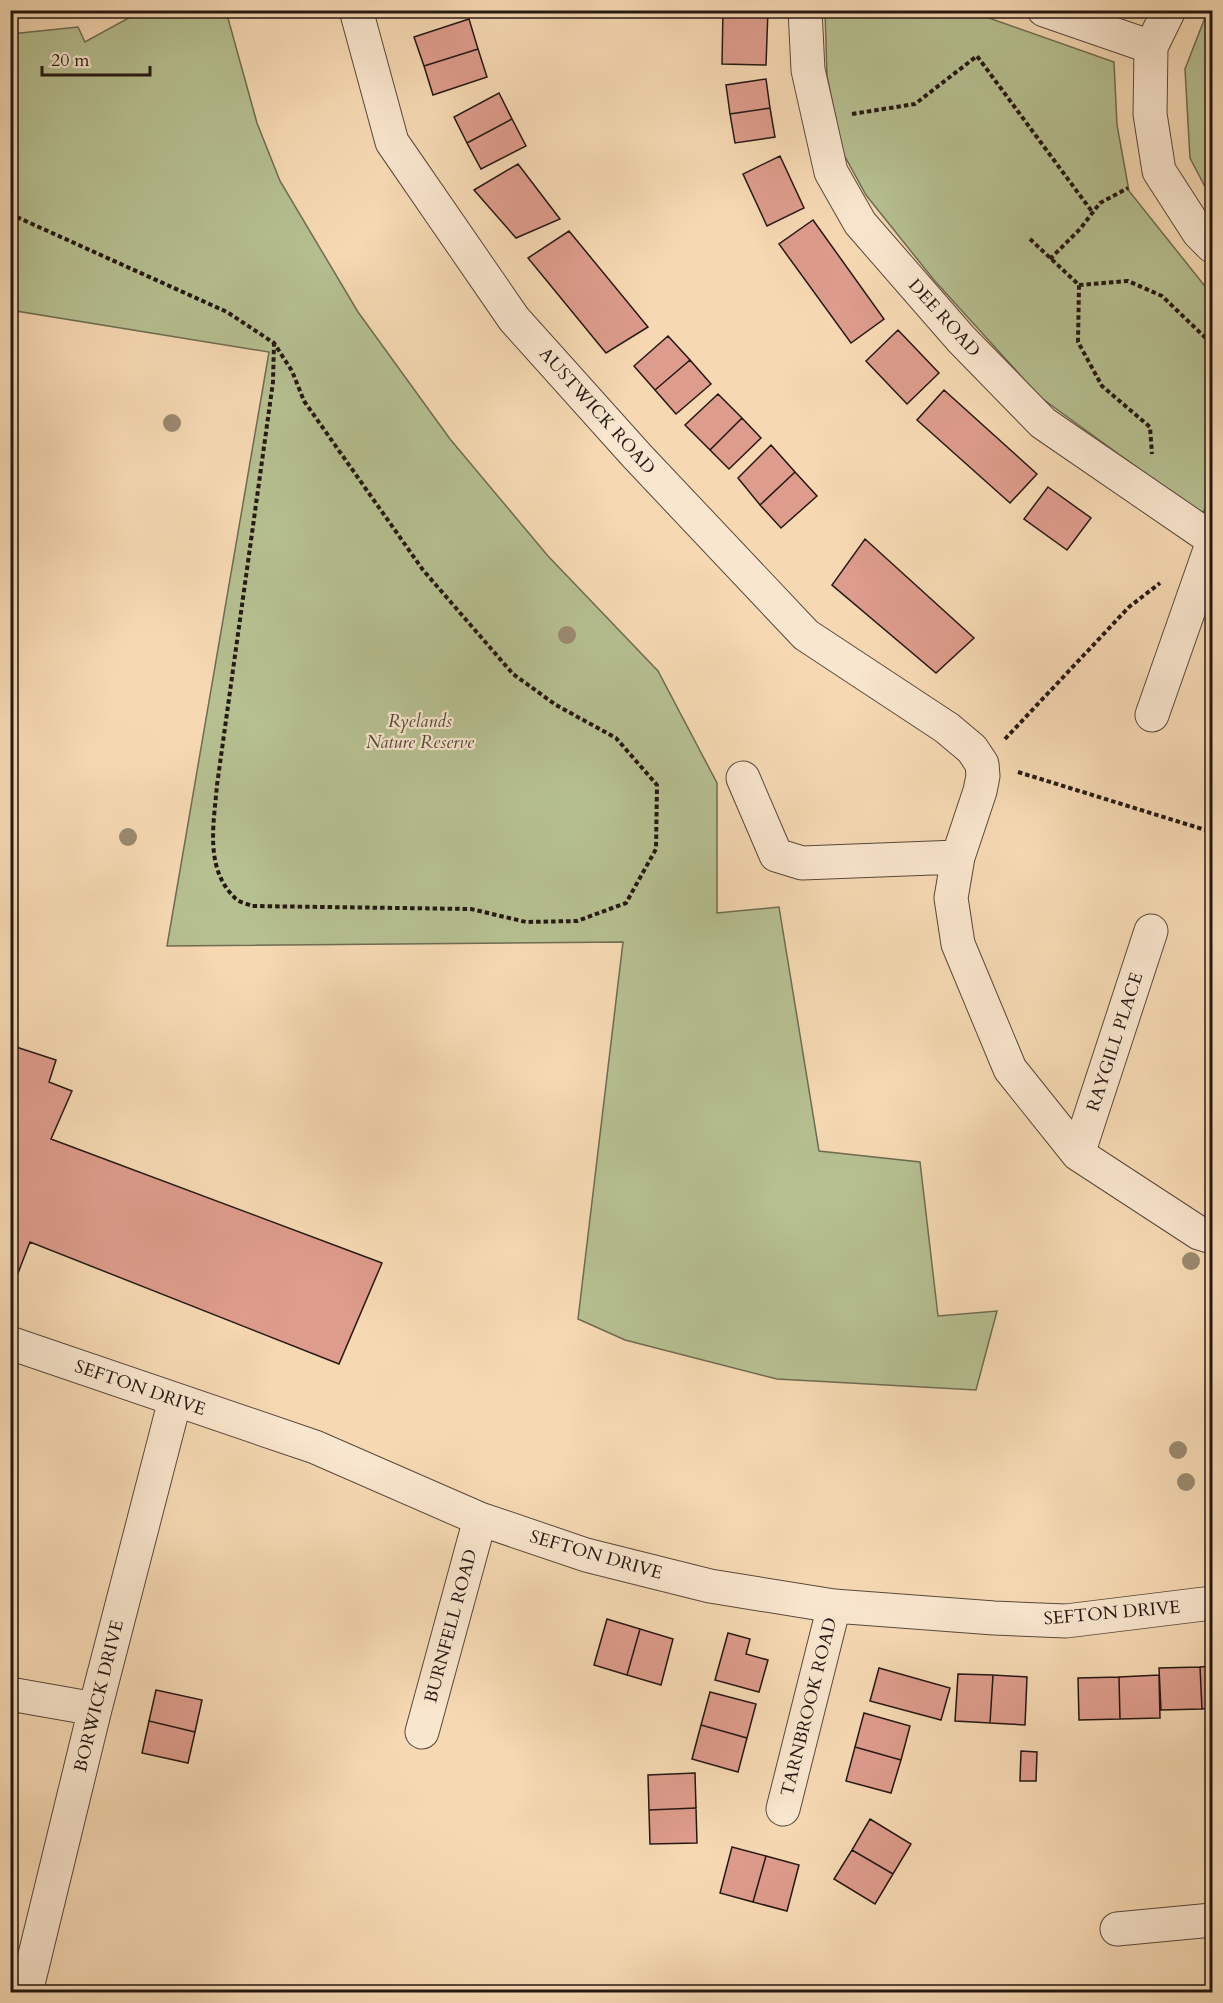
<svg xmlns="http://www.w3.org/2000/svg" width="1223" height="2003" font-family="Cardo,serif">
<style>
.green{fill:#b6c091;stroke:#6e6c52;stroke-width:1.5}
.building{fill:#de9c8c;stroke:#251813;stroke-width:1.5}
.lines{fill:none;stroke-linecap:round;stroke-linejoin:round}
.minor-casing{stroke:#59483b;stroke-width:35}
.path{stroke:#251813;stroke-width:4;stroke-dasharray:4.5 3;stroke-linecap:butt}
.minor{stroke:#f9e6ce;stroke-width:33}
.tree{fill:#9b8a70}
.labels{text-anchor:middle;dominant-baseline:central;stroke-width:4.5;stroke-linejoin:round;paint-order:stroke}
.street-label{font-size:18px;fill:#251813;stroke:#f9e6ce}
.park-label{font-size:18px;font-style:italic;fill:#504a39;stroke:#f9e6ce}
</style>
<rect width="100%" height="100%" fill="#f6d9b3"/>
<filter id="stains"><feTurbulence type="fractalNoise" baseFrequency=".00333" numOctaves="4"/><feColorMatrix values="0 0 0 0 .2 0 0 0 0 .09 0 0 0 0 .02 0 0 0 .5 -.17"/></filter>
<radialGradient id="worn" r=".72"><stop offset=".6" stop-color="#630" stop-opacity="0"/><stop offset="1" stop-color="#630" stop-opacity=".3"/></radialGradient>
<path class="green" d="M143,10l83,1 31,112 23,58 78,131 92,127 98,117 110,115 59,112v130l62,-6 40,244 101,11 18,154 59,-5 -21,79 -199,-11 -152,-39 -47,-21 45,-377 -456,4 102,-594 -259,-42 1,-276 67,-7 7,15z
M1208,10l4,1v189l-22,-42 -5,-89z
M825,11h144l145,51 3,63 12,66 83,104v207l-11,12 -161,-117 -106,-117 -68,-85 -23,-42 -16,-77z"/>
<path class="building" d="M723,10h45l-2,55 -44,-1z
M469,19l9,30 -54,17 -10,-29z
M478,49l9,28 -54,18 -9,-29z
M766,79l4,29 -40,6 -4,-29z
M499,93l13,26 -45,24 -13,-26z
M770,108l5,29 -40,6 -5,-29z
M512,119l14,27 -45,23 -14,-26z
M780,156l24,52 -37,18 -24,-52z
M518,164l42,55 -44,19 -42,-48z
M813,220l71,99 -33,24 -72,-99z
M569,231l79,96 -42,26 -78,-95z
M898,330l41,43 -32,31 -41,-43z
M668,336l22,24 -35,30 -21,-24z
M690,360l21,24 -35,30 -21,-24z
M944,390l93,84 -27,29 -93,-83z
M718,394l24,24 -32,32 -25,-25z
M742,418l19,20 -32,31 -19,-19z
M771,445l24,27 -35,33 -22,-27z
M795,472l22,24 -36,32 -21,-23z
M1048,487l43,31 -24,32 -43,-31z
M865,539l109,99 -38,35 -104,-88z
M10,1045l46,15 -7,22 23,9 -21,48 331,124 -43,101 -309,-122 -17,44 -3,-1z
M607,1619l33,10 -13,46 -33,-10z
M640,1629l33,10 -12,46 -34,-10z
M728,1633l22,6 -4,15 22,6 -9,32 -44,-12z
M1212,1666v42l-10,1 -2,-42z
M1200,1667l2,42 -41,1 -2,-42z
M879,1668l71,20 -9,32 -71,-19z
M958,1674l35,1 -3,48 -35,-2z
M993,1675l34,2 -2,48 -35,-2z
M1159,1675l1,43 -40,1 -1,-42z
M1119,1677l1,42 -41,1 -1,-42z
M156,1690l46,10 -7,32 -46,-11z
M710,1692l46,12 -9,34 -46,-13z
M864,1713l46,13 -9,34 -46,-13z
M149,1721l46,11 -7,31 -46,-10z
M701,1725l46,13 -9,34 -46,-13z
M855,1747l46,13 -10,33 -45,-12z
M1021,1751l16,1 -1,29h-16z
M695,1773l1,35 -47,2 -1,-35z
M696,1808l1,35 -47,1 -1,-34z
M870,1819l41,25 -18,30 -41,-24z
M732,1847l34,9 -13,46 -33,-9z
M852,1850l41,24 -18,30 -41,-25z
M766,1856l33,9 -12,46 -34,-9z"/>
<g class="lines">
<defs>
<path id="minor" d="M356,10l36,132 122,177 123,137 169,179 141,93 25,21 10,15 1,12 -3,15 -22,66 -7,41 7,46 52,125 68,85 121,79 13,4
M805,10l3,60 23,102 29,51 101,116 82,84 169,116
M1044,10l107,37
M1169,10l-18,37 -1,67 9,57 40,62 13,13
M1152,715l60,-171
M743,778l33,77 26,8 156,-6
M1078,1154l73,-223
M10,1343l305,104 165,72 106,36 124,31 124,20 160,12 72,3 146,-18
M10,1694l85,15
M422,1732l58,-213
M783,1809l51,-203
M1117,1929l95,-9
M26,1992l69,-283 80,-309"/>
</defs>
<use href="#minor" class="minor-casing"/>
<path class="path" d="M852,114l63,-10 62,-48 116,157
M10,214l217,98 47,31 18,28 12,30 119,169 90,104 43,31 60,33 41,47 -1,64 -30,54 -49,18 -51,1 -55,-13 -219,-3c-5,-2 -13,-4 -17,-8 -31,-30 -21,-75 -18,-113l56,-403 1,-39
M1030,239l49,46 -1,57 24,44 48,41 2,27
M1050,259l30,-30 20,-26 28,-15
M1079,285l49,-4 34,15 50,48
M1005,739l124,-132 31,-24
M1018,772l194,60"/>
<use href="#minor" class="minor"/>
</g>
<g class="tree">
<circle cx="172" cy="423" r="9"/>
<circle cx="567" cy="635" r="9"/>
<circle cx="128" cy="837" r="9"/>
<circle cx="1191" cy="1261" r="9"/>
<circle cx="1178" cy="1450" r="9"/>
<circle cx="1186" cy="1482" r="9"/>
</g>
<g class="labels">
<g class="street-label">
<text transform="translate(944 318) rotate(48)">DEE ROAD</text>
<text transform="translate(597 411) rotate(48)">AUSTWICK ROAD</text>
<text transform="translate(1115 1042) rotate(-72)">RAYGILL PLACE</text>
<text transform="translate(140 1388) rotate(19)">SEFTON DRIVE</text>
<text transform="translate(596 1555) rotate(16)">SEFTON DRIVE</text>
<text transform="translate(1112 1613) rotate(-5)">SEFTON DRIVE</text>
<text transform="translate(451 1626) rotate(-75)">BURNFELL ROAD</text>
<text transform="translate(99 1696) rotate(-76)">BORWICK DRIVE</text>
<text transform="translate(809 1707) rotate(-76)">TARNBROOK ROAD</text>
</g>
<g class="park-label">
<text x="420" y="721">Ryelands<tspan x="420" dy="21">Nature Reserve</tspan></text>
</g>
</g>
<rect width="1223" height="2003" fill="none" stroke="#f6d9b3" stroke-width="36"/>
<rect x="12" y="12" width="1199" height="1979" fill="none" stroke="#251813" stroke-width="3"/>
<rect x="18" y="18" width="1187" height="1967" fill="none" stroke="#251813" stroke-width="1.5"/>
<path d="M42 66v9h108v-9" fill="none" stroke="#251813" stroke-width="3"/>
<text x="51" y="66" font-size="18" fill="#251813" stroke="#f9e6ce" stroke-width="4.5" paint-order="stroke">20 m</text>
<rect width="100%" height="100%" filter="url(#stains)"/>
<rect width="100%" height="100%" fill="url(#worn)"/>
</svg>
